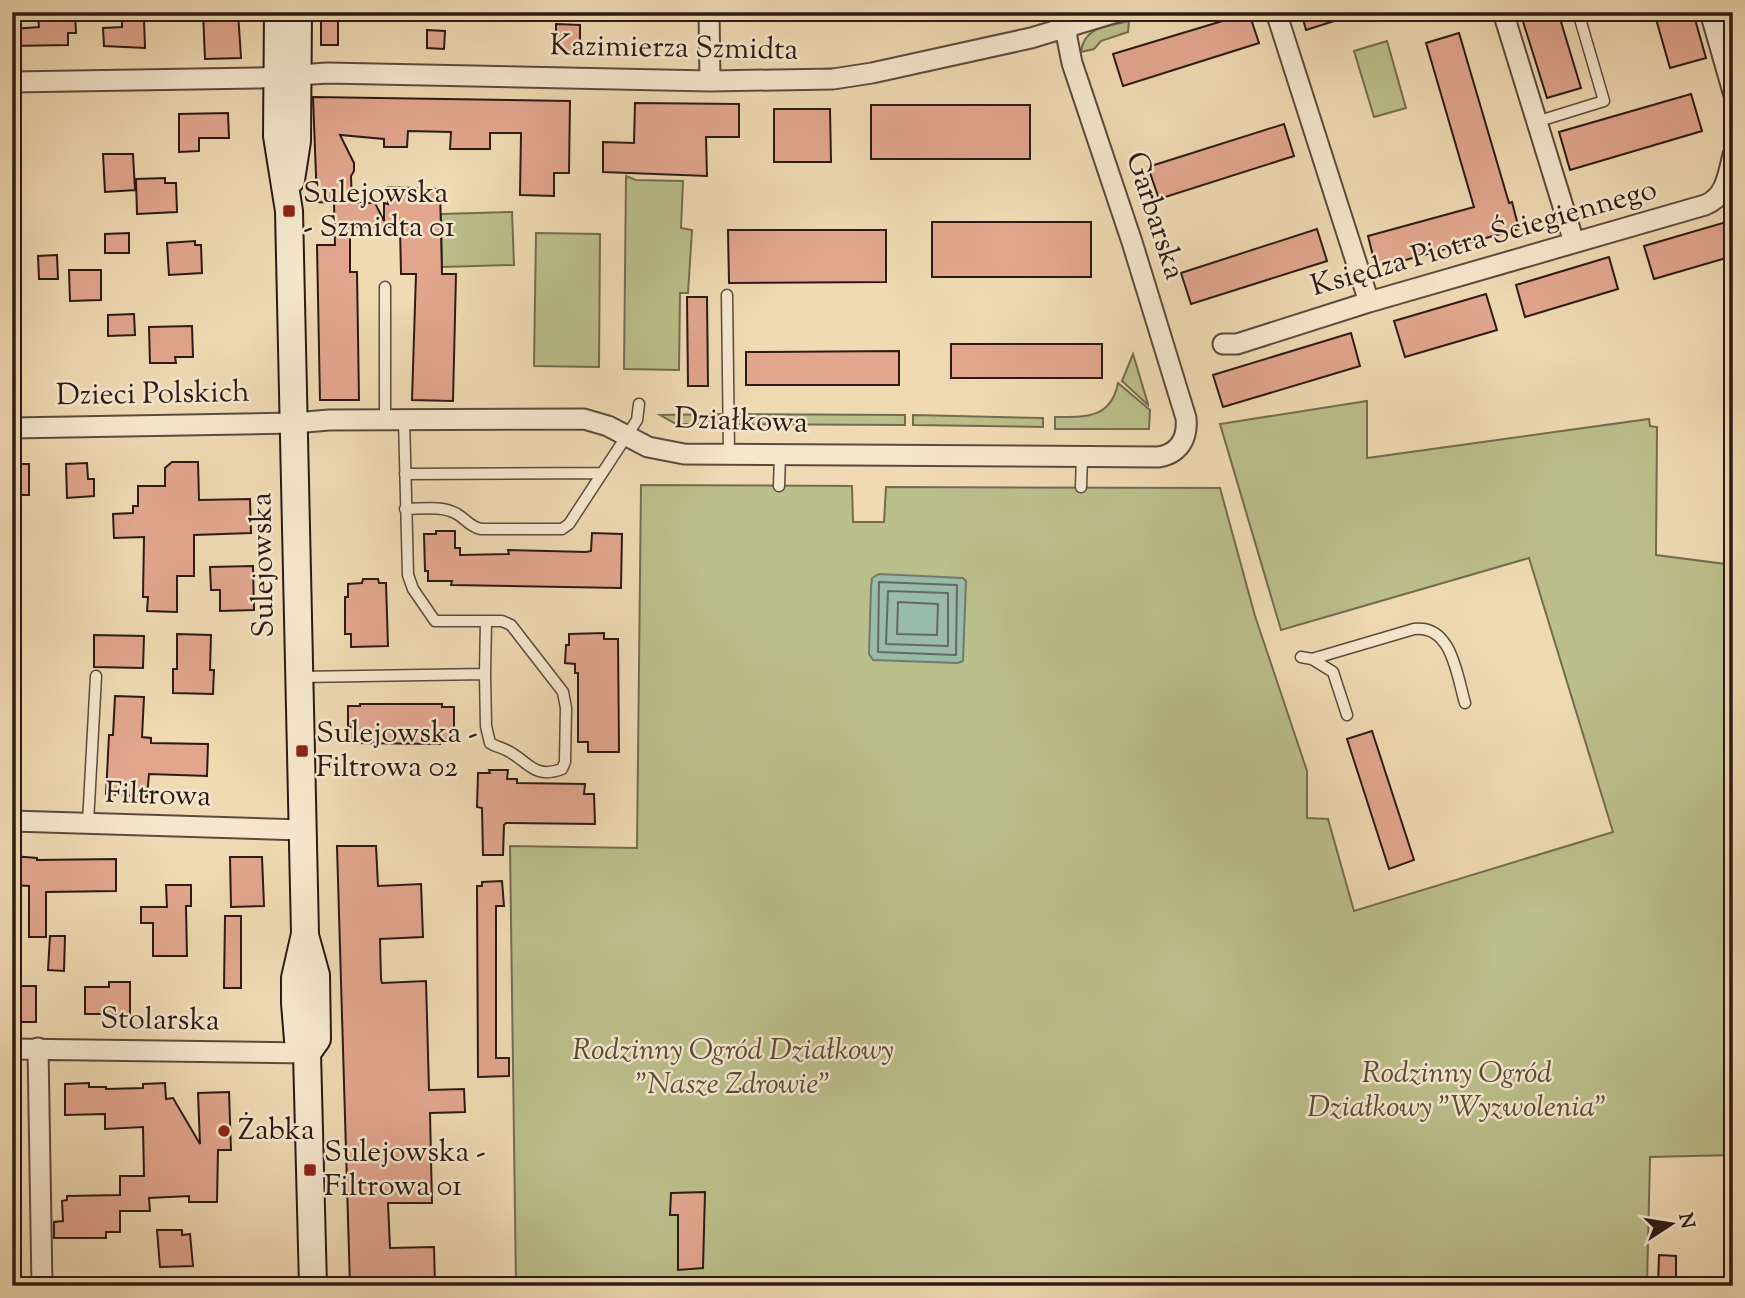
<svg xmlns="http://www.w3.org/2000/svg" width="1745" height="1298" font-family="'Sorts Mill Goudy',serif">
<style>
.green{fill:#bbbf8b;stroke:#746c50;stroke-width:2}
.water{fill:#9abba8;stroke:#6e7b6d;stroke-width:2}
.lines{fill:none;stroke-linecap:round;stroke-linejoin:round}
.shore{stroke:#636a5e;stroke-width:2}
.building{fill:#e2a68f;stroke:#2c1a14;stroke-width:2}
.lane-casing{stroke:#5d4a3c;stroke-width:13}
.street-casing{stroke:#5d4a3c;stroke-width:23}
.secondary-casing{stroke:#2c1a14;stroke-width:30}
.lane{stroke:#f5e7ce;stroke-width:10}
.street{stroke:#f5e7ce;stroke-width:19}
.secondary{stroke:#f5e7ce;stroke-width:26}
.poi-dot{fill:#8f2418;stroke:#f5e7ce;stroke-width:2.5}
.labels{text-anchor:middle;dominant-baseline:central;stroke-width:5;stroke-linejoin:round;paint-order:stroke}
.street-label{font-size:30px;fill:#2c1a14;stroke:#f5e7ce}
.poi-label{font-size:30px;fill:#2c1a14;stroke:#f5e7ce;text-anchor:start}
.park-label{font-size:30px;font-style:italic;fill:#574c38;stroke:#f5e7ce}
</style>
<rect width="100%" height="100%" fill="#efdab3"/>
<filter id="stains"><feTurbulence type="fractalNoise" baseFrequency=".00286" numOctaves="4"/><feColorMatrix values="0 0 0 0 .2 0 0 0 0 .09 0 0 0 0 .02 0 0 0 .5 -.17"/></filter>
<radialGradient id="worn" r=".72"><stop offset=".6" stop-color="#630" stop-opacity="0"/><stop offset="1" stop-color="#630" stop-opacity=".3"/></radialGradient>
<path class="green" d="M1129,21l-1,11 -27,9 -7,8 -13,3c3,-26 26,-25 48,-31z
M1387,41l19,67 -32,9 -20,-66z
M626,176l10,4 47,1 -2,47 11,2 -4,63h-8l-1,77 -55,-1z
M512,212l2,53 -72,2 -1,-53z
M536,233l64,1 -1,133 -65,-1z
M1133,354l15,50v1l-26,-24z
M1118,383l32,27 -1,19h-94v-12c30,0 56,2 63,-34z
M1367,401v57l282,-39 1,7 7,1 -1,128 77,10v590l-83,2 -3,129h-1131l-6,-440 127,2 4,-363 211,1 1,36h31l2,-35 334,1 35,128 52,155v47l21,1 26,92 259,-79 -84,-274 -248,72 -61,-206z
M725,414v10h-49l-16,-9z
M735,414l170,1v10l-170,-1z
M913,415l130,3v9l-130,-2z"/>
<path class="water" d="M879,574l84,4 3,3 -3,80 -5,2 -85,-3 -4,-6 2,-67 1,-9z"/>
<g class="lines">
<path class="shore" d="M879,582l78,3 -1,70 -78,-3z
M888,591l60,2v53l-62,-2z
M898,602l40,2 -1,31 -40,-1z"/>
</g>
<path class="building" d="M203,12h35l3,46 -36,1z
M321,12h17v33h-17z
M1301,12h48l1,4 -44,14z
M1520,12h38l23,76 -34,10z
M1654,12h39l13,46 -36,10z
M1249,13l10,30 -136,43 -10,-32z
M75,14l1,19h-8v12l-56,1v-17l27,-2 -1,-12z
M122,19h22l1,29 -41,-2 -1,-18 19,-1z
M556,24l24,1v28h-24z
M427,30l18,1 -1,18 -17,-1z
M1459,33l50,170 3,-1 7,27 -143,39 -8,-32 106,-29 -48,-164z
M1691,94l11,37 -132,39 -11,-38z
M313,97l257,4 -1,72h-15v23l-34,-1 1,-62h-31v16h-40l1,-17 -43,-1 -1,16h-23v-8l-44,-4 14,28v8l-3,5 1,27h23l9,18v-18l4,1v-17l52,2 2,85h14l-3,127 -41,-1 4,-126h-15l-1,-47h-50v45h7l2,128h-39l-3,-155h18l-1,-42 -17,-1z
M635,103l104,1v33h-33l1,39 -104,-4v-30l31,1z
M871,105h159v54h-159z
M774,109h56l1,53h-57z
M228,113l1,25h-30v13l-20,1v-38z
M1284,124l10,32 -135,43 -11,-32z
M103,154h30l2,36 -30,2z
M165,178v5h11l1,29 -40,2 -1,-35z
M1733,220v36l-79,23 -10,-33z
M932,222h159v55h-159z
M1317,229l10,32 -136,43 -10,-31z
M728,230h158v52l-157,1z
M129,233v20h-24v-19z
M195,241v4h6l1,28 -33,2 -2,-32z
M57,255l1,24h-19l-1,-23z
M1609,257l9,32 -93,28 -9,-32z
M69,270h32v30l-31,1z
M1486,294l11,36 -92,27 -11,-36z
M687,297h20l1,89h-20z
M134,314l1,21 -27,1v-21z
M192,326l1,31h-18l1,6h-26l-1,-36z
M1351,333l9,33 -137,41 -10,-32z
M951,344h151v34h-151z
M899,351v34h-153v-33z
M172,462h26l1,38 51,-1 1,34 -57,2v41h-17v36l-30,-1 1,-14h-5l1,-60 -30,1 -1,-24 20,-1v-7h5v-20h27v-18z
M87,463l1,16h6v17l-27,2 -1,-34z
M12,464h17v31h-17z
M436,531h19v17h5v7l49,-1 -1,-4 78,2 5,-1 1,-18 30,1 -1,54 -170,-3 1,-4h-24v-10h-3l-1,-37h12z
M253,566l1,44 -34,1v-21h-9l-1,-23z
M363,579h15l1,4h7l2,63 -37,1v-13h-6v-37h3v-13l14,-1z
M604,633v6h14l1,113h-31v-10h-10v-69h-3v-9l-10,-1 1,-18h3v-11z
M177,634l34,1 -1,35h4l-1,24 -40,-1v-24h4z
M94,635l50,1 -1,32 -49,-1z
M115,696l29,1 -2,40 9,1v5l57,1 -1,32 -58,-2 -2,23 -41,-3 3,-59h4z
M360,704h82v3h12v32h-14v5l-88,-1 1,-16h-5v-21h12z
M1372,731l42,129 -25,9 -42,-130z
M489,770h19l-1,9h10v4l68,1 -1,10h10l1,30 -89,-1 -2,2 -1,30h-20l-1,-47 -5,-1 1,-34h12z
M337,846h39l2,40 43,-2 2,53 -43,2 1,40 1,4 44,-2 3,109 35,-1 1,23 -35,1 2,90h-44l2,45 44,-1 1,39h-85z
M12,856l25,2v2l79,-1v32l-70,1v45h-17v-51l-17,-1z
M230,857h32l2,49 -33,1z
M502,881l2,25h-8v152h13v18l-31,1 -1,-191h5v-4z
M166,885h25v21h-5l1,50h-34v-33h-12v-16h26z
M225,916h16v72h-17z
M50,936h15l-1,35 -16,-1z
M109,982h21v32h-45v-27h24z
M12,986h24v36h-24z
M89,1083v4h17v2l37,-1v-4l22,-1 1,16 7,-1 27,46 -2,-51 31,-1 2,58h-13l-1,52h-28v-6l-40,2 1,13h-30v21h-14v6h-52v-16l9,-1 -1,-20 5,-1v-4l53,-1v-19h24l-1,-49 -38,2v-15l-40,1v-31z
M705,1192l-2,76 -25,2v-55h-8l1,-22z
M157,1230h25v5l8,-1 3,32 -33,1z
M1659,1255l17,1v30h-18z"/>
<g class="lines">
<defs>
<path id="lane" d="M1536,122l68,-21 -26,-89
M385,287v132
M727,295l2,159
M404,419l4,156 5,14 22,32h67l9,4 52,67 3,16 -1,54 -3,7c-29,11 -34,-9 -56,-19 -5,-3 -10,-3 -16,-7l-4,-17 -1,-52
M405,474l197,-1
M779,486l1,-32
M1081,487l1,-30
M405,509c16,0 38,-4 52,5 9,5 13,13 24,15h81l7,-5 68,-104 2,-16
M1301,657l11,2 102,-30c38,-5 43,47 51,74
M1312,659l21,13 14,43
M300,677l185,-3 1,-53
M88,823l8,-147"/>
<path id="street" d="M709,12l1,69
M1276,12l93,290
M1503,12l71,230
M1710,12l23,80
M12,82l247,-4 68,-5 383,8 123,-2 39,-6 159,-35 86,-26
M1223,344h14l132,-42 336,-97c21,-8 23,-31 28,-50
M12,428l282,-5 35,-3 255,-1 24,7 40,21 36,7 474,3c21,-3 30,-18 28,-39l-54,-176 -60,-179 -5,-25v-26
M12,821l290,9
M38,1048l4,238
M12,1049l295,4"/>
<path id="secondary" d="M278,12l-1,124 12,75 16,723 -10,44v25l3,37 9,13 6,233
M291,180l6,-39 1,-129
M306,939l10,36 1,64 -10,14"/>
</defs>
<use href="#lane" class="lane-casing"/>
<use href="#street" class="street-casing"/>
<use href="#secondary" class="secondary-casing"/>
<use href="#lane" class="lane"/>
<use href="#street" class="street"/>
<use href="#secondary" class="secondary"/>
</g>
<g class="poi-dot">
<rect x="282" y="204" width="14" height="14" rx="3.5"/>
<rect x="295" y="744" width="14" height="14" rx="3.5"/>
<circle cx="224" cy="1131" r="7"/>
<rect x="303" y="1163" width="14" height="14" rx="3.5"/>
</g>
<g class="labels">
<g class="street-label">
<text transform="translate(674 49) rotate(1)">Kazimierza Szmidta</text>
<text transform="translate(1154 216) rotate(72)">Garbarska</text>
<text transform="translate(1484 239) rotate(-16)">Księdza Piotra Ściegiennego</text>
<text transform="translate(153 395) rotate(-1)">Dzieci Polskich</text>
<text transform="translate(741 422) rotate(2)">Działkowa</text>
<text transform="translate(264 565) rotate(-91)">Sulejowska</text>
<text transform="translate(158 796) rotate(2)">Filtrowa</text>
<text transform="translate(160 1021) rotate(1)">Stolarska</text>
</g>
<g class="poi-label">
<text x="303" y="194">Sulejowska<tspan x="303" dy="34">- Szmidta 01</tspan></text>
<text x="316" y="734">Sulejowska -<tspan x="316" dy="34">Filtrowa 02</tspan></text>
<text x="238" y="1131">Żabka</text>
<text x="324" y="1153">Sulejowska -<tspan x="324" dy="34">Filtrowa 01</tspan></text>
</g>
<g class="park-label">
<text x="733" y="1051">Rodzinny Ogród Działkowy<tspan x="733" dy="34">"Nasze Zdrowie"</tspan></text>
<text x="1457" y="1074">Rodzinny Ogród<tspan x="1457" dy="34">Działkowy "Wyzwolenia"</tspan></text>
</g>
</g>
<rect width="1745" height="1298" fill="none" stroke="#efdab3" stroke-width="42"/>
<rect x="14" y="14" width="1717" height="1270" fill="none" stroke="#2c1a14" stroke-width="3.5"/>
<rect x="21" y="21" width="1703" height="1256" fill="none" stroke="#2c1a14" stroke-width="2"/>
<g transform="translate(1671 1224) rotate(78)" stroke="#f5e7ce" stroke-width="5" paint-order="stroke">
<path d="M0-5L12 26L0 18L-12 26Z" fill="#2c1a14"/>
<text y="-10" font-size="19" font-weight="bold" text-anchor="middle" fill="#2c1a14">N</text>
</g>
<rect width="100%" height="100%" filter="url(#stains)"/>
<rect width="100%" height="100%" fill="url(#worn)"/>
</svg>
